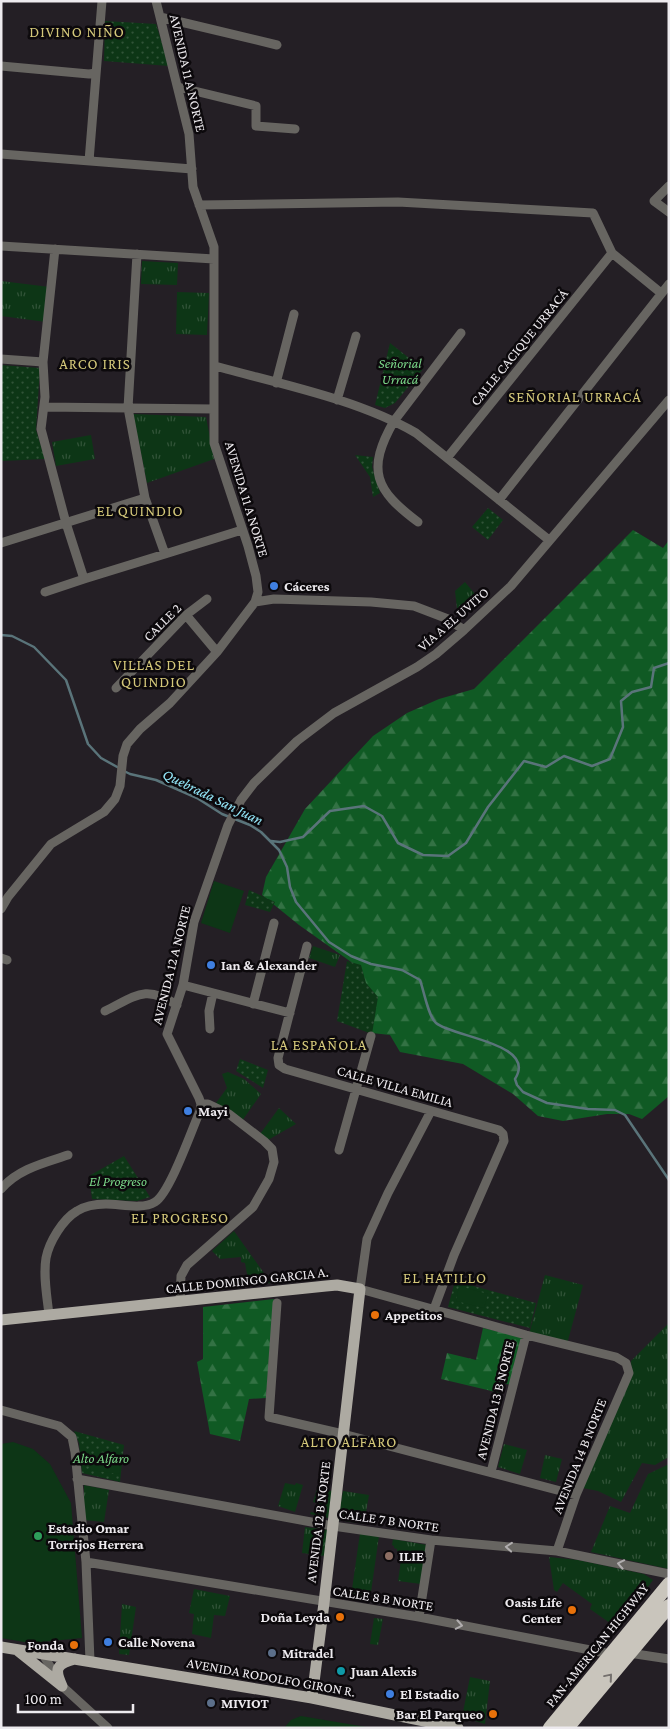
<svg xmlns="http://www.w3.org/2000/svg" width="670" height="1729" font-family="'Crimson Pro',serif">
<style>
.grass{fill:url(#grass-tufts)}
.forest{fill:url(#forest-firs)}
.park{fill:url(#park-dots)}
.pitch{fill:#0d3616}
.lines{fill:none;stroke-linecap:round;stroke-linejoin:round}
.stream{stroke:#5a747a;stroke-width:2.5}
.minor{stroke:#676561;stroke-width:9}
.major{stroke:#adaaa2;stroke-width:11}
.highway{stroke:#c9c5bc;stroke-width:14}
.oneway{stroke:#b1aeaf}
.oneway2{stroke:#74706d}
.shop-dot{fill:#3f7fe0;stroke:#0c090c;stroke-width:2}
.food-dot{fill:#e8710a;stroke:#0c090c;stroke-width:2}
.leisure-dot{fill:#2e9e5b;stroke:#0c090c;stroke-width:2}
.education-dot{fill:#8d6e63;stroke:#0c090c;stroke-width:2}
.service-dot{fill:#5c6f8a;stroke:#0c090c;stroke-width:2}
.culture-dot{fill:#0f9aa8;stroke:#0c090c;stroke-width:2}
.labels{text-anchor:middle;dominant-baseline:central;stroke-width:5;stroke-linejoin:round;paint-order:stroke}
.street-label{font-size:14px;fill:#edeaee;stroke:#0c090c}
.park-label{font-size:14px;font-style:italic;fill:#7bd889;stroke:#0c090c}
.poi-label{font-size:14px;font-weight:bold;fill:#edeaee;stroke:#0c090c;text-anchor:start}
.neighbourhood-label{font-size:15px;letter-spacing:1px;fill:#d4c87a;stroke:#0c090c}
.water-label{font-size:15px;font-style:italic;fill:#93e6f8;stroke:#0c090c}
</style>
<defs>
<pattern id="grass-tufts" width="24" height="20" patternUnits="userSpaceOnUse" patternTransform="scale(1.25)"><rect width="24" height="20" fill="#0d3616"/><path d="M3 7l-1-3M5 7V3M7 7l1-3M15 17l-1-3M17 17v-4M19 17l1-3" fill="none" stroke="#315338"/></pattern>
<pattern id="forest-firs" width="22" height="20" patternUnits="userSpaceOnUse" patternTransform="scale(1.25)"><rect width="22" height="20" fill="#105a24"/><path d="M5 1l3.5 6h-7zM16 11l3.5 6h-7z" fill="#337244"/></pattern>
<pattern id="park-dots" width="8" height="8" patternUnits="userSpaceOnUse" patternTransform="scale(1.25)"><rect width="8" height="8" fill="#0d3616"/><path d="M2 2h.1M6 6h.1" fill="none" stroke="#315338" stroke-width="1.8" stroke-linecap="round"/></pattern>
</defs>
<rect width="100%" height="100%" fill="#241f25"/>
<path class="grass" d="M142,261l36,2 -1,22 -36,-1z
M1,281l49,6 -4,35 -45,-6z
M177,292l32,1 -2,42 -31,-1z
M133,414l73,3 8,42 -67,24z
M91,435l4,24 -39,7 -4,-24z
M465,582l15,18 -15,15 -7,2 -3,-26z
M313,946l27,9 -5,12 -26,-9z
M228,1072l16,7 17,15 -19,27 -26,-18 11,-15 -5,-14z
M279,1108l17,16 -28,16 -8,-6z
M234,1231l37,52 -22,2 -4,-22 -4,-1v-5l-21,2 -8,-8z
M545,1275l38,10 -16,59 -38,-10z
M669,1323v134l-14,8 -13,-2 -21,39 -23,-11 -15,-3 49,-114 -1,-13z
M504,1444l23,6 -7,24 -22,-7z
M545,1455l17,4 -6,23 -16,-4z
M669,1464v105l-78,-17 19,-46 20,7 18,-39z
M285,1483l10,2 1,-2 7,2 -8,27 -17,-6z
M84,1485l25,5 -5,32 -20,-2z
M317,1489l16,2 -5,27 -18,-4 1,-2 4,1 2,-10 -4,-1z
M343,1491l26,4 -5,29 -26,-4z
M305,1527l23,3 -3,26 -23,-3z
M360,1533l19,3 -9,63 -19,-3z
M393,1539l34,6 -6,39 -23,-3 4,-28 -5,-2v-2l-3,-1v-2l-2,-1z
M549,1557l29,3 66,14 9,6 -36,48 -27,-19 2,-5 -29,-21 -6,9 -3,-2z
M194,1589l36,7 -5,20 -11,-1 -3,23 -19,-4 2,-20 -5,-1z
M122,1604l14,3 -7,48 -10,-1z
M374,1618l9,1 -5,26 -8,-1z
M470,1677l20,4 -5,43 -23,-7z"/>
<path class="forest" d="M633,530l30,18 6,-8v556l-27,23 -13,-5h-22l-44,7 -25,-5 -25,-22 -50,-30 -63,-12 -10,-17 -18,-2 -18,-69 -55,-39 -37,-30 4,-18 39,-68 68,-73 34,-23 32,-14 35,-10z
M274,1299l-8,99 -17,1 -9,42 -30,-7 -13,-72 6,-3v-52z
M483,1328l39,9 -11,48 -8,-2 -3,10 -59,-14 6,-26 29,7z"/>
<path class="park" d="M105,21l51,3 13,42 -65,-5z
M390,343l33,26 -28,34 -10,5 -10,-3z
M1,365l39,3 -4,62 9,29 -44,2z
M355,455l18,2 -1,10 8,26 -7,4 -3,-20z
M488,508l15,12 -15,20 -16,-13z
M249,890l26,12 -5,10 -25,-7z
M347,961l14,4 5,18 12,14 -6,37 -35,-13z
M240,1059l28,11 -5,18 -27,-17z
M124,1156l26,41 -13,4 -45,-2 -3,-23z
M455,1281l81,22 -6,25 -82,-21z
M74,1431l50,14 -4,37 -38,-9 -3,-30z"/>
<path class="pitch" d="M214,881l30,10 -14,42 -29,-10z
M459,1286l29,8 -4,14 -28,-7z
M13,1442l20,7 17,15 21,39 11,135 -52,5 -29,-5v-194z
M92,1455l29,4 -2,15 -29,-4z
M301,1716l71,12h-88l7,-8z"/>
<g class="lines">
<path class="stream" d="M1,635l11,1 22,11 32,33 22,64 13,14 18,10
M124,771l6,3 26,6 41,18 25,16 28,11 11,7 18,18 8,17 3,20 6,15 33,40 22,14 20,8 31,6 18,10c4,11 8,36 16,43 16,14 102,20 79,56l2,6 6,7 24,11 41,6 27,1 10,5 44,65
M271,841l9,1 23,-5 27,-26 34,-5 18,10 16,27 25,12 25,1 18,-13 22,-36 36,-46 22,6 18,-11 28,10 18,-7 13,-32 -2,-26 11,-9 19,-5 3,-19 15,-5"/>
<path class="minor" d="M160,17l117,28
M1,66l88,8 7,-1
M178,87l78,19v20l39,3
M1,154l191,15
M89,161l13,-160
M669,186l-15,15 15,11
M199,205l199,-3 195,11 19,40 49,40
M1,246l213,13
M55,249l-12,113 2,35 -4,32 25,94 18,56
M137,254l-9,154 17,90
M1,359l42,3
M215,366c65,18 142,33 201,67l133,107
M276,383l18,-69
M337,400l19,-64
M44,407l170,2
M447,458l165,-205
M499,500l170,-216
M418,522c-43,-32 -52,-52 -24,-101l67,-88
M1,543l144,-45 20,56 -81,25 -39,13
M165,554l77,-24
M255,602l19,-3 97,3 43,4 34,13 16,11
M186,615l31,37
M116,688l70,-73 21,-16
M1,909l7,-12 43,-53 53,-32 11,-13 5,-13 3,-30 4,-12 13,-15 30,-26 47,-51 38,-50 3,-10 -2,-16 -8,-30 -34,-103v-196l-21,-60 -4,-53 -33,-133
M307,946l-29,112 1,7 6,4 214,61 4,4 1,7 -50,114 -20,54
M1,958l6,2
M183,985l107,28
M253,1004l21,-81
M105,1011c31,-15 40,-27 72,-6
M210,1029l-1,-18 4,-18
M431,1111l-43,82 -21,46 -7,50 166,46 90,22 10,6 3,10 -53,122 -19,56
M339,1150l32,-114
M1,1189c17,-20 43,-26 67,-34
M180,1302l1,-26 6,-11 66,-58 16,-28 5,-17 -2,-13 -8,-8 -35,-27 -21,-10h-7
M277,1303l-8,114 74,17 233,61
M49,1315c-2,-19 -6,-39 -3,-57 3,-16 17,-39 31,-47 8,-5 20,-7 29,-7 15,0 36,6 49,-2 15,-9 37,-73 45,-91l1,-7 -2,-6 -32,-64 16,-49 11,-63 34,-97 13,-25 13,-17 43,-42 37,-28 83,-46 19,-13 28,-24 47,-44 158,-186
M1,1410l58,16 13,11 3,15 11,110 4,99
M491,1472l35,-137
M77,1479l256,47 98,14 126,11 112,23
M86,1562l333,55 192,37
M419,1617l12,-77
M42,1653l20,33 46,42
M629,1653l40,6"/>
<path class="major" d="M1,1320l325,-34 11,-1 23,4 -36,314 -12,95
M1,1647l311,51 146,30
M17,1650l45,36
M62,1686c-8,-17 -6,-22 13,-27"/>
<path class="highway" d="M550,1728l119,-144
M567,1728l102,-122"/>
</g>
<defs><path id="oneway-chevron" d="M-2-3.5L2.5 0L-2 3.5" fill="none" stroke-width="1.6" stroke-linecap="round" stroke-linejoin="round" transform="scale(1.25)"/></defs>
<g class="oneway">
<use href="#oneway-chevron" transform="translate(509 1547) rotate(-175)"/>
<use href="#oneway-chevron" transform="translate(621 1564) rotate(-169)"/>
<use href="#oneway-chevron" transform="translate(459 1625) rotate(11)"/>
</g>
<use class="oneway2" href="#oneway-chevron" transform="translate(609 1677) rotate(-50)"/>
<g class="shop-dot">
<circle cx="274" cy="586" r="5"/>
<circle cx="211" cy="965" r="5"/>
<circle cx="188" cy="1111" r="5"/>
<circle cx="108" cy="1642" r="5"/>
<circle cx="390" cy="1694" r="5"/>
</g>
<g class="food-dot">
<circle cx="375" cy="1315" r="5"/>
<circle cx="572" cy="1610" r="5"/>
<circle cx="340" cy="1617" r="5"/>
<circle cx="74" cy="1645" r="5"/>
<circle cx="493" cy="1714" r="5"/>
</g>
<circle class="leisure-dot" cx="38" cy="1536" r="5"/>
<circle class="education-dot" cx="389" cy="1556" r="5"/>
<g class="service-dot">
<circle cx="272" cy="1653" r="5"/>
<circle cx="211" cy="1703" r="5"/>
</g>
<circle class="culture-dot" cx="341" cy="1671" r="5"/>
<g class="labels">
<g class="street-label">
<text transform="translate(188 73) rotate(77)">AVENIDA 11 A NORTE</text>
<text transform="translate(519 347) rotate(-51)">CALLE CACIQUE URRACÁ</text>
<text transform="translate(247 499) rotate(73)">AVENIDA 11 A NORTE</text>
<text transform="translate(453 619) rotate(-41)">VÍA A EL UVITO</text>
<text transform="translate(162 622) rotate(-45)">CALLE 2</text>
<text transform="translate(171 965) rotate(-76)">AVENIDA 12 A NORTE</text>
<text transform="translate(395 1086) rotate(16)">CALLE VILLA EMILIA</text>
<text transform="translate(247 1280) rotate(-6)">CALLE DOMINGO GARCIA A.</text>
<text transform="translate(495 1400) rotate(-76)">AVENIDA 13 B NORTE</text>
<text transform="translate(579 1456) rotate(-68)">AVENIDA 14 B NORTE</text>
<text transform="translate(389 1520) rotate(8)">CALLE 7 B NORTE</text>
<text transform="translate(318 1522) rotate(-83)">AVENIDA 12 B NORTE</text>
<text transform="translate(383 1598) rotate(9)">CALLE 8 B NORTE</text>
<text transform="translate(597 1645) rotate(-51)">PAN-AMERICAN HIGHWAY</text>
<text transform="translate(271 1677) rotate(10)">AVENIDA RODOLFO GIRON R.</text>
</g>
<g class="park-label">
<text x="400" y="363">Señorial<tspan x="400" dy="16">Urracá</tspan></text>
<text x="118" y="1181">El Progreso</text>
<text x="101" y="1458">Alto Alfaro</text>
</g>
<g class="poi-label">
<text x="284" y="586">Cáceres</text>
<text x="221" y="965">Ian &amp; Alexander</text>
<text x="198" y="1111">Mayi</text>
<text x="385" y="1315">Appetitos</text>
<text x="48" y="1528">Estadio Omar<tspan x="48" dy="16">Torrijos Herrera</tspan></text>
<text x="399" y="1556">ILIE</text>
<text x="562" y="1602" text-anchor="end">Oasis Life<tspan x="562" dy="16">Center</tspan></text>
<text x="330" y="1617" text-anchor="end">Doña Leyda</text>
<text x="118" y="1642">Calle Novena</text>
<text x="64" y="1645" text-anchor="end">Fonda</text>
<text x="282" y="1653">Mitradel</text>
<text x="351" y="1671">Juan Alexis</text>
<text x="400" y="1694">El Estadio</text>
<text x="221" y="1703">MIVIOT</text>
<text x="483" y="1714" text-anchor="end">Bar El Parqueo</text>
</g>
<g class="neighbourhood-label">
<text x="77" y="32">DIVINO NIÑO</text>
<text x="95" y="364">ARCO IRIS</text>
<text x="575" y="397">SEÑORIAL URRACÁ</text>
<text x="140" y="511">EL QUINDIO</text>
<text x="154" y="665">VILLAS DEL<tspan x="154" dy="17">QUINDIO</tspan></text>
<text x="319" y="1045">LA ESPAÑOLA</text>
<text x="180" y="1218">EL PROGRESO</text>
<text x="445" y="1278">EL HATILLO</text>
<text x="349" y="1442">ALTO ALFARO</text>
</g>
<g class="water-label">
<text transform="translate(213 797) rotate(26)">Quebrada San Juan</text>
</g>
</g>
<rect width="670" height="1729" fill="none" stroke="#edeaee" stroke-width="5"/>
<path d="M18 1704v8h115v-8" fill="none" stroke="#edeaee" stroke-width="2.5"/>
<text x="25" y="1704" font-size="15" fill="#edeaee" stroke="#0c090c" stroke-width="4" paint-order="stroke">100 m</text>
</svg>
